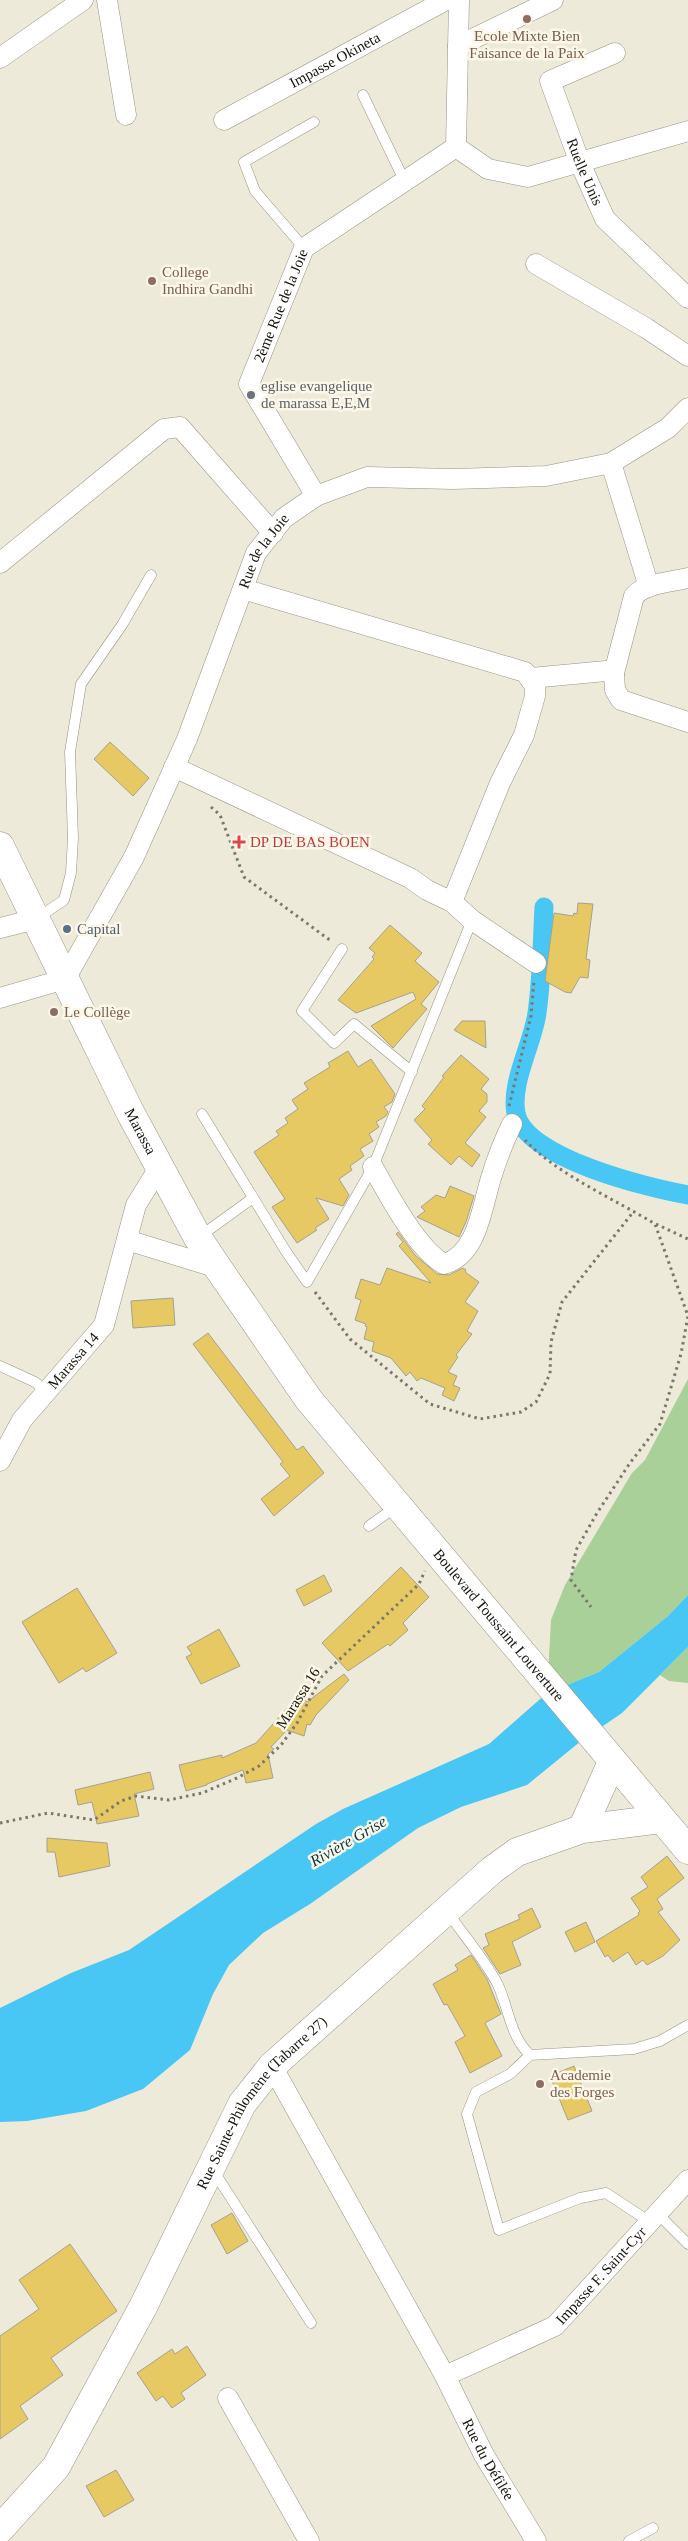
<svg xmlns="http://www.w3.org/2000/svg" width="688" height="2541" font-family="Georgia,serif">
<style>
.green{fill:#a9d099}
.water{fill:#48c6f4}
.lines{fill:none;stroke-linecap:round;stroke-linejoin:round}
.canal{stroke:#48c6f4;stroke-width:19}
.building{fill:#e6c962;stroke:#a5a191}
.lane-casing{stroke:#979383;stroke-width:11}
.street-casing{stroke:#979383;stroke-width:21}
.secondary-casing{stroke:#979383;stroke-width:29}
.path{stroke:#7a776c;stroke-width:3;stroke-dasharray:2.5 4;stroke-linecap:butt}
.lane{stroke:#fff;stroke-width:10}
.street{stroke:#fff;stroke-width:20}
.secondary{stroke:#fff;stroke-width:28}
.education-dot{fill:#8d6e63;stroke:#fcf7e6;stroke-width:2}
.worship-dot{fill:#6b7280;stroke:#fcf7e6;stroke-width:2}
.health-dot{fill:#e0444e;stroke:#fcf7e6;stroke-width:2}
.service-dot{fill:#5c6f8a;stroke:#fcf7e6;stroke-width:2}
.labels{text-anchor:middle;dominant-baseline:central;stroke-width:5;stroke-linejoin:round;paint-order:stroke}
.education-label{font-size:15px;fill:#785e54;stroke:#fcf7e6;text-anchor:start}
.street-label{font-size:15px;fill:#16140e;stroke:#fcf7e6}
.worship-label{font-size:15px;fill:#5b616d;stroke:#fcf7e6;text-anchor:start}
.health-label{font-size:15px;fill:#be3a42;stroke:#fcf7e6;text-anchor:start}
.service-label{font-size:15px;fill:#4e5e75;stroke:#fcf7e6;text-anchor:start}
.water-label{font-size:16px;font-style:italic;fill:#003a4d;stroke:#fcf7e6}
</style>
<rect width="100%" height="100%" fill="#eeead9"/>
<path class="green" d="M688,1379v216l-20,21 -69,56 -52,21 4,-73 14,-35 67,-112 13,-13z
M688,1647v36l-19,-2 -9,-6z"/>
<path class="water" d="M688,1595v52l-66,66 -41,28 -54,44 -66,22 -43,21 -108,76 -47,29 -34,32 -16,29 -23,56 -47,39 -57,22 -59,10 -27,1v-114l71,-35 58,-23 187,-126 27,-15 146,-65 58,-51 52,-21 69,-56z"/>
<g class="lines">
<path class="canal" d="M544,907c-2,35 -2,71 -7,106 -4,30 -27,70 -21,100 8,45 133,75 172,82"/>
</g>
<path class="building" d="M110,742l39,36 -16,18 -39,-37z
M578,903l15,1 -7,55 4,1 -2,18 -8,-1 -9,16 -6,-1 -20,-11 9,-68 19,3 1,-3 3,1z
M390,925l32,28 -7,8 24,21 -18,22 6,5 -34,39 -22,-22 45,-27 -3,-7 -57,21 -18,-13 36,-41 -2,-2 3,-4 -6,-5z
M462,1021h23l1,27 -32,-18z
M348,1051l10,16 13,-8 24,35 -3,8 -8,5 4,5 -2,4 -10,6 3,5 -10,7 4,7 -13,8 4,7 -14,10 2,4 -13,9 10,16 -6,11 -27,-8 13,21 -14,9 2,2 -20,13 -25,-36 13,-8 -31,-47 25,-17 -3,-4 12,-8 -3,-5 13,-9 -6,-9 16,-11 -4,-6 26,-16 -2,-4z
M461,1055l28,24 -8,10 6,5v8l-8,9 7,6 -21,26 15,12 -8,12 -13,-11 -8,9 -23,-21 4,-4 -18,-20 11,-11 -3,-3 22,-29 -2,-1z
M450,1186l24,10 -8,26 -7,15 -42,-20 8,-6 -4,-4 15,-12 9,3z
M398,1232l17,23 22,19 12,1 14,-7 3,2 -1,2 14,10 -14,20 13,9 -11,20 5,3 -16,21 2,2 -10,15 9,4 -4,9 7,3 -6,13 -12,-6 3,-7 -24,-10 -4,3 -7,-9 -4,4 -15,-18 -19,-7 2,-9 -10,-3 3,-12 -2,-1 1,-2 -11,-4 6,-20 -6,-2 6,-19 19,6 7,-17 44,15 -32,-37 4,-4 -7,-8z
M173,1298l2,27 -42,3 -2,-27z
M208,1333l89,117 6,-4 21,27 -50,43 -13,-17 29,-23 -10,-12 3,-2 -90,-118z
M401,1567l28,30 -26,26 5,7 -18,16 -2,-2 -40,27 -26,-28z
M324,1575l8,16 -28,15 -8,-16z
M77,1588l40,65 -31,19 -3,-4 -24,15 -37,-61z
M219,1629l21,37 -39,18 -15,-27 6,-3 -5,-7z
M344,1674l5,6 -33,35 -6,10 -3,-1 -3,12 -17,-6 -16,17 3,2 -6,5 5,24 -27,5 -3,-13 -36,14v1l-21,6 -7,-26 43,-10v3l34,-15 43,-48 8,7z
M150,1772l4,17 -20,5 5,22 -42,8 -5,-22 -14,3 -3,-15z
M47,1838l60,5 3,23 -51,11 -4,-25h-8z
M667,1856l17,22 -27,21 6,10 -5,3 22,28 -17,16 -16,9 -4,-5 -7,5 -8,-13 -15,10 -5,-7 -3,2 -9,-16 43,-26 -1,-2 2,-2 -9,-13 17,-11 -7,-10z
M532,1908l9,19 -29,15 9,23 -21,9 -17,-26 6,-3 -4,-11 35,-15 -2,-4z
M586,1922l9,20 -20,10 -10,-20z
M471,1955l16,24 14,35 -16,9 17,33 -32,17 -15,-31 10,-6 -18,-32 -3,1 -11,-21 25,-14 -3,-5z
M574,2066l18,45 -24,9 -18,-44z
M232,2213l16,28 -21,13 -16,-29z
M70,2244l47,67 -66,47 12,17 -43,31 8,13 -28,20v-103l39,-27 -20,-29z
M187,2346l19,29 -25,18 4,6 -13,9 -9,-12 -7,5 -19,-28 35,-24 3,5z
M116,2470l18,30 -30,17 -18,-31z"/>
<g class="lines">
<defs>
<path id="lane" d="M363,95l42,87
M304,248l-49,-57 -11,-29 70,-40
M36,919l28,-19 7,-27 2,-35 -3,-86 11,-68 41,-59 29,-50
M342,949l-40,62 32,32 20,-19 58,48
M202,1114l83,136 22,32 66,-115 99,-247
M199,1237l54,-39
M0,1366l35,16 11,10
M369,1526l28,-20
M447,1911c14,21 41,53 51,74 11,24 12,51 32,70l104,-6 26,-8 28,-16
M530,2055l-20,19 -34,18 -9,22 32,116 81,-32 26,-5 44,29
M213,2170l98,153
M657,2213l31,31
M629,2541l24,-13"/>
<g id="street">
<path d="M107,0l19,115"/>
<path d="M458,46l95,-46"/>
<path id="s1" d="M615,53l-65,28 30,82 25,56 83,79"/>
<path d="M0,58l83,-58"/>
<path id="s2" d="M224,120l222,-120"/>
<path d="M456,147l32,22 40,8 160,-46"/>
<path d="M456,147l3,-147"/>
<path d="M536,264l110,64 42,28"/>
<path d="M611,463l38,124"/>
<path id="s3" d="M316,496l-67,-112 55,-136 152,-101"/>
<path d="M0,563l164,-134 16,-2 93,106"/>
<path d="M614,673l20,-77c11,-13 38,-14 54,-18"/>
<path d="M531,678l75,-7 8,2 1,17 6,10 67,22"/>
<path d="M174,767l236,111 17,12 25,12 48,-119 24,-48 11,-39v-10l-10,-14 -282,-83"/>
<path d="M452,902l20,18 64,43"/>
<path d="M0,928l36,-9"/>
<path id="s4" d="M0,998l65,-19 69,-122 53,-118 69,-186 28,-35 32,-22 51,-19 86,2 93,-3 65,-13 57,-35 20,-20"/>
<path d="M373,1167c15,27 44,82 71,97 35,-10 38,-60 48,-89 5,-17 12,-34 20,-51"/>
<path d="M127,1240l91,28"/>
<path id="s5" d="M0,1461l22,-41 82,-95 32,-120 23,-37"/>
<path id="s6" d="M272,2066l173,310 39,79 52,86"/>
<path id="s7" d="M445,2376l110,-50 133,-146"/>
<path d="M228,2398l81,143"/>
</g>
<g id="secondary">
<path id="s8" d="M0,846l130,266 68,126 20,30 91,132 379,450"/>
<path d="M582,1829l30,-67"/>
<path id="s9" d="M0,2529l56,-62 87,-160 99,-203 30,-38 220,-196 25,-18 65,-23 79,-10"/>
</g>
</defs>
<use href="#lane" class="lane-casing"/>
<use href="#street" class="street-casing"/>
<use href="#secondary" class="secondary-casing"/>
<path class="path" d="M211,807l9,8 24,62 87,64
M509,1106l22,-90 3,-36
M525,1140c30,33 91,60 130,84l33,92 -7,38 -21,70 -30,39 -33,50 -21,37 -5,30 20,27
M656,1224l32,15
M315,1292l35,47 80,65 50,15 41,-7 15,-10 14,-28 1,-32 11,-40 72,-91
M0,1823l48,-10 46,7 27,-19 15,-5 33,4 33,-7 35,-15 22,-12 22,-21 16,-22 25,-47 97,-92 6,-13"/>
<use href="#lane" class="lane"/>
<use href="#street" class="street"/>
<use href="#secondary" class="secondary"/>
</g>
<g class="education-dot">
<circle cx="527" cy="19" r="5"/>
<circle cx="152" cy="281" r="5"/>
<circle cx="54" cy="1012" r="5"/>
<circle cx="540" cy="2084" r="5"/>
</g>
<circle class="worship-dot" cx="251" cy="395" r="5"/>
<path class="health-dot" d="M236.5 834.5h5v5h5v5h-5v5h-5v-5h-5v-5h5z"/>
<circle class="service-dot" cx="67" cy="929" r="5"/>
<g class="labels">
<g class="education-label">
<text x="527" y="36" text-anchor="middle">Ecole Mixte Bien<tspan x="527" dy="17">Faisance de la Paix</tspan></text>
<text x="162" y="272">College<tspan x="162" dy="17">Indhira Gandhi</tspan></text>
<text x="64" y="1012">Le Collège</text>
<text x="550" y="2075">Academie<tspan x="550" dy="17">des Forges</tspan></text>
</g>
<g class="street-label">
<text stroke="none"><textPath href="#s2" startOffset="126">Impasse Okineta</textPath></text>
<text stroke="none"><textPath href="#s1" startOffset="168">Ruelle Unis</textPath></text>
<text stroke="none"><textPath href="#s3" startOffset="215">2ème Rue de la Joie</textPath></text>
<text stroke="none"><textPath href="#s4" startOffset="541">Rue de la Joie</textPath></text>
<text stroke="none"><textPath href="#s8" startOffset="318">Marassa</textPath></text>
<text stroke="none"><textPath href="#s5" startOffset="125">Marassa 14</textPath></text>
<text stroke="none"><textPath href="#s8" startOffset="930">Boulevard Toussaint Louverture</textPath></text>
<text transform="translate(298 1698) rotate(-58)">Marassa 16</text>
<text stroke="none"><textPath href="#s9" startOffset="504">Rue Sainte-Philomène (Tabarre 27)</textPath></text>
<text stroke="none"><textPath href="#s7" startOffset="189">Impasse F. Saint-Cyr</textPath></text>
<text stroke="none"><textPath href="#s6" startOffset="449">Rue du Défilée</textPath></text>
</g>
<g class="worship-label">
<text x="261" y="386">eglise evangelique<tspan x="261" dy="17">de marassa E,E,M</tspan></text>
</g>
<g class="health-label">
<text x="250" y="842">DP DE BAS BOEN</text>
</g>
<g class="service-label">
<text x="77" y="929">Capital</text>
</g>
<g class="water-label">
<text transform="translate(348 1841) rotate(-30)">Rivière Grise</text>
</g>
</g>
</svg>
